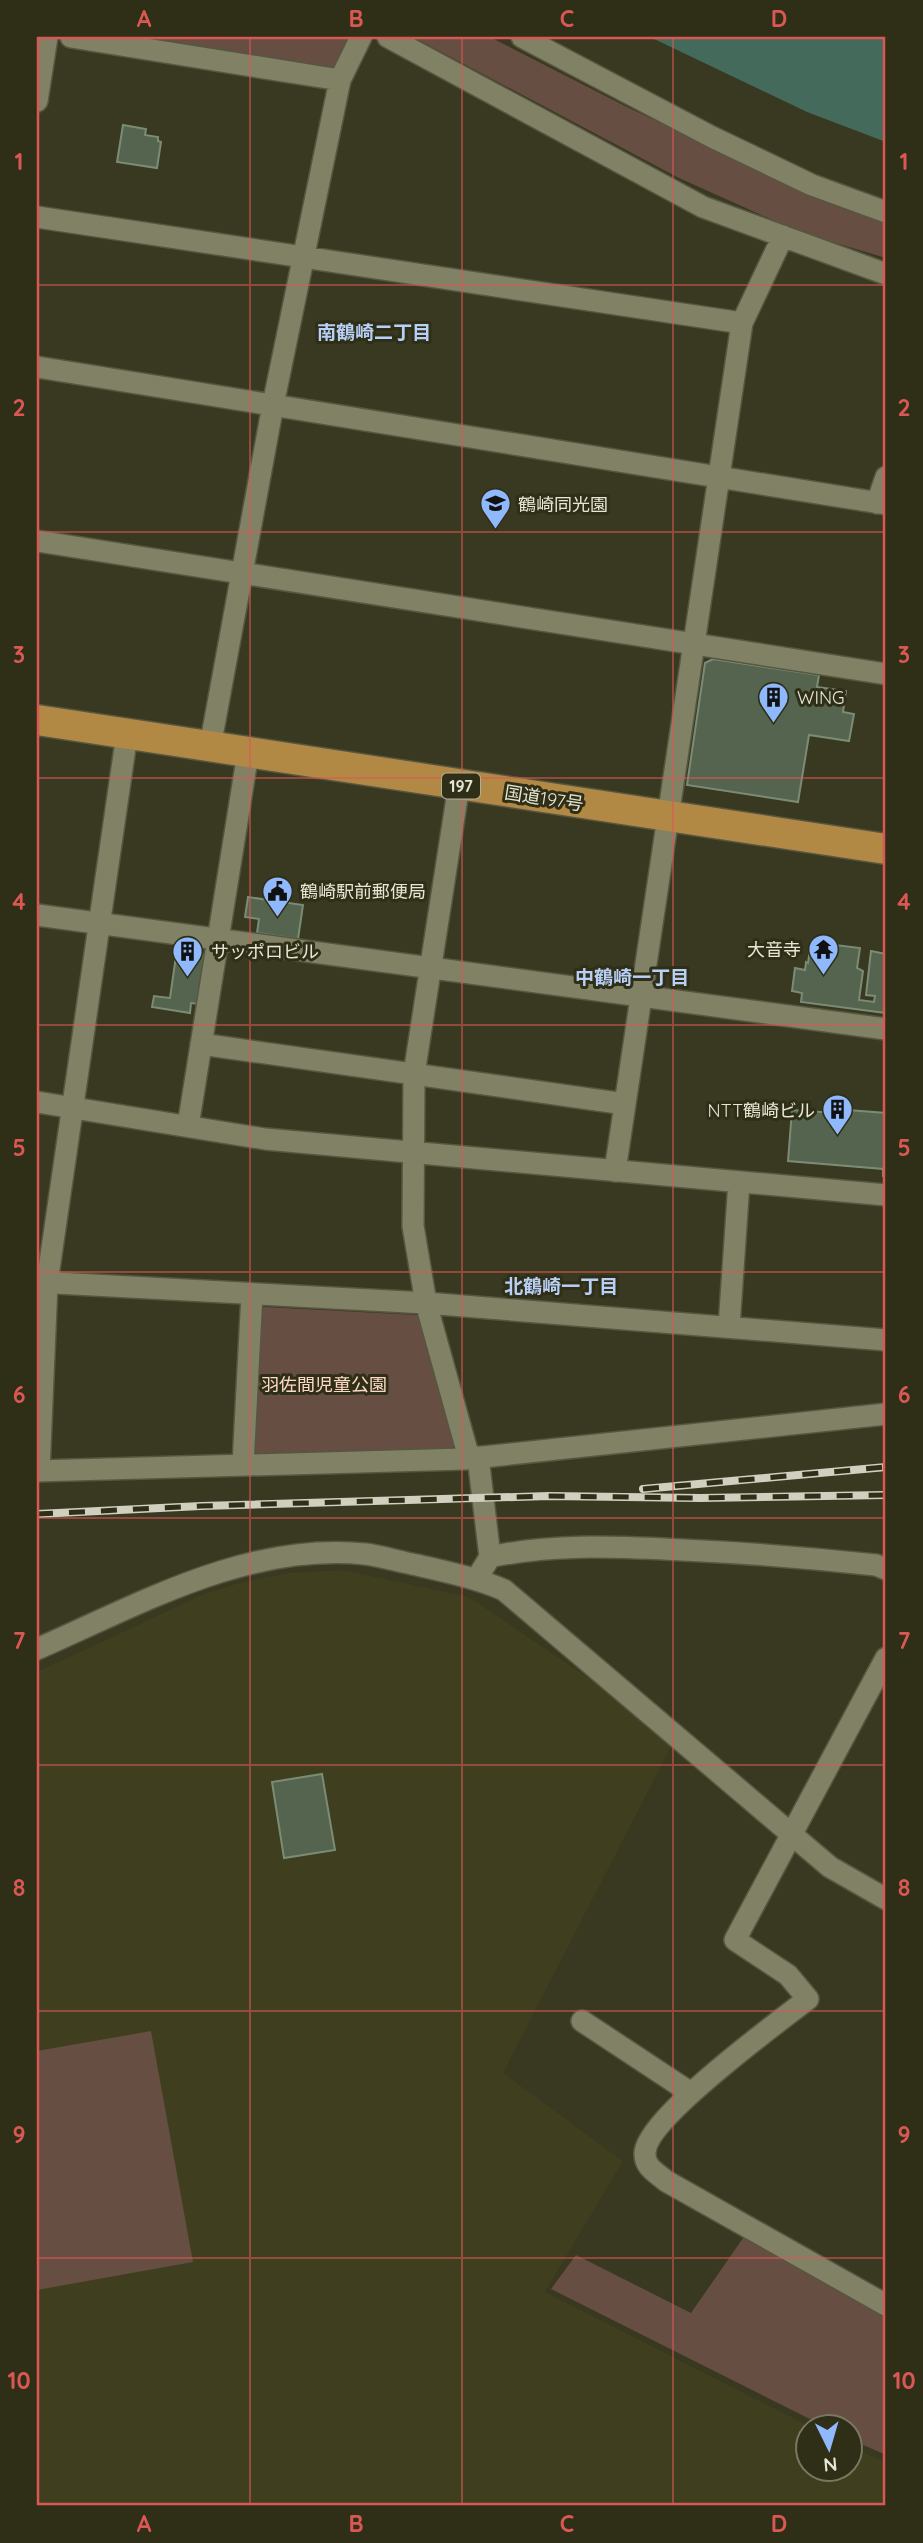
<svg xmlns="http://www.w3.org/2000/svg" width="923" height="2543" font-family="Quicksand,'Noto Sans JP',sans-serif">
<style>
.built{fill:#3f3e1e}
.green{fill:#664e43}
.water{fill:#446a5c}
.building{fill:#54644f;stroke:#7b8c75;stroke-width:2}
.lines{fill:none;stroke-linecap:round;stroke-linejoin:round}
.minor-casing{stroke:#575741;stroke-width:24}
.highway-casing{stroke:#575741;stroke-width:33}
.minor{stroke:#818166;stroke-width:21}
.highway{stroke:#b28845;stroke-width:30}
.rail-casing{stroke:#d0d0c0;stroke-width:8}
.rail{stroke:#2f2e16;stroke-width:5;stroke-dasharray:16;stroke-linecap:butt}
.grid{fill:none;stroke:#da5854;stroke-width:2;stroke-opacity:0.55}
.labels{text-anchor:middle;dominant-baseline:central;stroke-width:6;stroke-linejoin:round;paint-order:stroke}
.shield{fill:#2f2e16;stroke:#afaf9d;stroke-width:2}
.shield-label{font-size:16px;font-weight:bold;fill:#e6e6d7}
.poi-label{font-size:18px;fill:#e6e6d7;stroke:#2f2e16;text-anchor:start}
.street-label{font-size:18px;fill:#e6e6d7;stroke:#2f2e16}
.park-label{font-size:18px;fill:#fed9c8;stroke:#2f2e16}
.neighbourhood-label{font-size:19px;font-weight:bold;fill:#b8d0f7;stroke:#2f2e16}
.neatline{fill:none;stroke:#da5854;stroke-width:2.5}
.grid-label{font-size:23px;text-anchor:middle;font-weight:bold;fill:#da5854}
</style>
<rect width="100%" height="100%" fill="#393820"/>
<path class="built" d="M343,1570l126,27 207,140 -173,336 120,88 -78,131 266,135 -3,1v42h42v-23l36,15v44h-849v-834l167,-78 35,-11 49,-10z"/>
<path class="green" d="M140,37h209l1,1 -13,28 -8,5z
M413,37h77l135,69 114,54 147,60v38l-87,-26 -120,-54z
M264,1307l153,8 6,6 32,123 -5,7 -195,8 -8,-8 9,-138z
M151,2031l42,231 -156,28v-239z
M750,2228l136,70v157l-36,-16v-11l-24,-1 -275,-138 25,-34 115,58z"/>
<path class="water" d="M650,37h236v105l-79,-30z"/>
<path class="building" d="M123,125l23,4 -1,6 13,2v4l3,1 -4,26 -40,-6z
M713,659l106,16 -2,12 29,4 -3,21 11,2 -5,27 -40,-6 -11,67 -111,-17 18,-122z
M248,897l55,8 -5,34 -41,-6 2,-14 -14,-2z
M811,942l49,6 -3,20 6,3 -4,29 15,2 1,-6 -9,-1 5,-44 15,3v59l-85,-11 1,-9 -10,-2 3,-23 10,2 1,-8 2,1z
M177,949l25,3 2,7 3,1 -8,44 -8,-1 -1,10 -38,-6 2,-11 16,2z
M835,1109l51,4v63h-3v-7l-95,-8 4,-51 43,3z
M322,1774l13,76 -51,8 -12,-76z"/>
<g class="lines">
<defs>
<path id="minor" d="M71,37l269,43
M388,37l315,170 183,67
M522,37l190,100 100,48 74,27
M37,101l10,-64
M37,217l705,106
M37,367l849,137
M877,503l9,-26
M37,541l849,133
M210,747l63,-342 67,-325 21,-43
M459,785l-45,289 -1,152 13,77 43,155
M37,915l849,114
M201,1044l424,60
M37,1102l228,37 621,56
M188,1126l60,-373
M615,1171l127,-848 41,-87
M37,1282l389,21 460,37
M729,1327l10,-145
M478,1457l12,100
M243,1465l9,-171
M37,1471l427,-12 422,-45
M39,1471l8,-188 80,-549
M477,1578l13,-21c64,-14 128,-10 193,-7 65,3 128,8 193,15l10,4
M37,1649c103,-45 211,-107 328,-95 17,2 35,8 52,11 30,7 59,13 87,25l326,277 56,32
M886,1658l-151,282 53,35 20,24c-30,23 -162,120 -163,154 -1,14 12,20 21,28l220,124
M582,2021l109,72"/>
<path id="highway" d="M37,720l849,129"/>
</defs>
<use href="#minor" class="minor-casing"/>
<use href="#highway" class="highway-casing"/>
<use href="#minor" class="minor"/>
<use href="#highway" class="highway"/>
<defs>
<path id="rail" d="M643,1489l243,-22
M37,1514l164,-8 348,-10 151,2 186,-3"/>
</defs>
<use href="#rail" class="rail-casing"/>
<use href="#rail" class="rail"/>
</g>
<path class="grid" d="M250,37v2469M462,37v2469M673,37v2469M37,285h849M37,532h849M37,778h849M37,1025h849M37,1272h849M37,1518h849M37,1765h849M37,2011h849M37,2258h849"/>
<defs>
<symbol id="school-pin" viewBox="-11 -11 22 30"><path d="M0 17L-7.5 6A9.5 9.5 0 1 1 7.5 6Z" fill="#8fb8fd" stroke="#2f2e16"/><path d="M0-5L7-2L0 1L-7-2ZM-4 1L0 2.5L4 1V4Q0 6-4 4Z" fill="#111"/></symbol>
<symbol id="building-pin" viewBox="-11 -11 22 30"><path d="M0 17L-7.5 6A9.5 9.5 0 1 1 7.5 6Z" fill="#8fb8fd" stroke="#2f2e16"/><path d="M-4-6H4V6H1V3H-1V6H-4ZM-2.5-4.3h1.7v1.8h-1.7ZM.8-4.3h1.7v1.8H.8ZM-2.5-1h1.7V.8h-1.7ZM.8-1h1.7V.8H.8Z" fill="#111"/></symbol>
<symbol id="civic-pin" viewBox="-11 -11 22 30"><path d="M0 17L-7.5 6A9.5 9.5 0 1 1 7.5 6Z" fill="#8fb8fd" stroke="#2f2e16"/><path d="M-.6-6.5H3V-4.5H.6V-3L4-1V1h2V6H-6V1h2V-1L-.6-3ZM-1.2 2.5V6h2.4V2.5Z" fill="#111"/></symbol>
<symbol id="temple-pin" viewBox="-11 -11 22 30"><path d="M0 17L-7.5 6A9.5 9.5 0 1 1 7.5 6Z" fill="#8fb8fd" stroke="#2f2e16"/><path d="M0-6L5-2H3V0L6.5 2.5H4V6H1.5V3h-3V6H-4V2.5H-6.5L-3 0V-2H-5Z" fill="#111"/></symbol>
</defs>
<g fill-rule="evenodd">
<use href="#school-pin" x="478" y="486" width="35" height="47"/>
<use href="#building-pin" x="756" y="680" width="35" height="47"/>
<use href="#civic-pin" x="260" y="874" width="35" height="47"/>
<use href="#temple-pin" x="806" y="932" width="35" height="47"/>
<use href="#building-pin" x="170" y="934" width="35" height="47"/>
<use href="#building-pin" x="820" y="1092" width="35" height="47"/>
</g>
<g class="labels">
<rect class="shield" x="442" y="773.5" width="38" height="25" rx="5"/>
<g class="shield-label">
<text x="461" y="786">197</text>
</g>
<g class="poi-label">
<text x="518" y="504">鶴崎同光園</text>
<text x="797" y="697">WING</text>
<text x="300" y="891">鶴崎駅前郵便局</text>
<text x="801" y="949" text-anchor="end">大音寺</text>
<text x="211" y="951">サッポロビル</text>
<text x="815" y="1110" text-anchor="end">NTT鶴崎ビル</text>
</g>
<g class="street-label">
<text transform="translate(544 798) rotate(9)">国道197号</text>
</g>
<g class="park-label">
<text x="324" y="1384">羽佐間児童公園</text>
</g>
<g class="neighbourhood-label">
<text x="374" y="332">南鶴崎二丁目</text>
<text x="632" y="977">中鶴崎一丁目</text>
<text x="561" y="1286">北鶴崎一丁目</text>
</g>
</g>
<rect width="923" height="2543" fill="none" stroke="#2f2e16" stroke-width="77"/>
<g transform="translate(829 2448) rotate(175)"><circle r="33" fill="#2f2e16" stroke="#787863" stroke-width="2"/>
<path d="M0-5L12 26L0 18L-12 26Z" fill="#8fb8fd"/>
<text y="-10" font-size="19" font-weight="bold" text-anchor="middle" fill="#e6e6d7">N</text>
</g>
<rect x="38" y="38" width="846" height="2466" class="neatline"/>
<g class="grid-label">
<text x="144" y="27">A</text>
<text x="356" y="27">B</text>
<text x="567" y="27">C</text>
<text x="779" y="27">D</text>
<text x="19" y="170">1</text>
<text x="904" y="170">1</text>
<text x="19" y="416">2</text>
<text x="904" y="416">2</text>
<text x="19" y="663">3</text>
<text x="904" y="663">3</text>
<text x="19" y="910">4</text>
<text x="904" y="910">4</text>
<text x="19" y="1156">5</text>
<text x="904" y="1156">5</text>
<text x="19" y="1403">6</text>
<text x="904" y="1403">6</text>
<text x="19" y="1649">7</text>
<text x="904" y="1649">7</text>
<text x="19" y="1896">8</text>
<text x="904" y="1896">8</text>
<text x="19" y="2143">9</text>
<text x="904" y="2143">9</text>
<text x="19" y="2389">10</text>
<text x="904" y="2389">10</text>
<text x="144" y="2532">A</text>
<text x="356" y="2532">B</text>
<text x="567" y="2532">C</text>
<text x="779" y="2532">D</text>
</g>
</svg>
